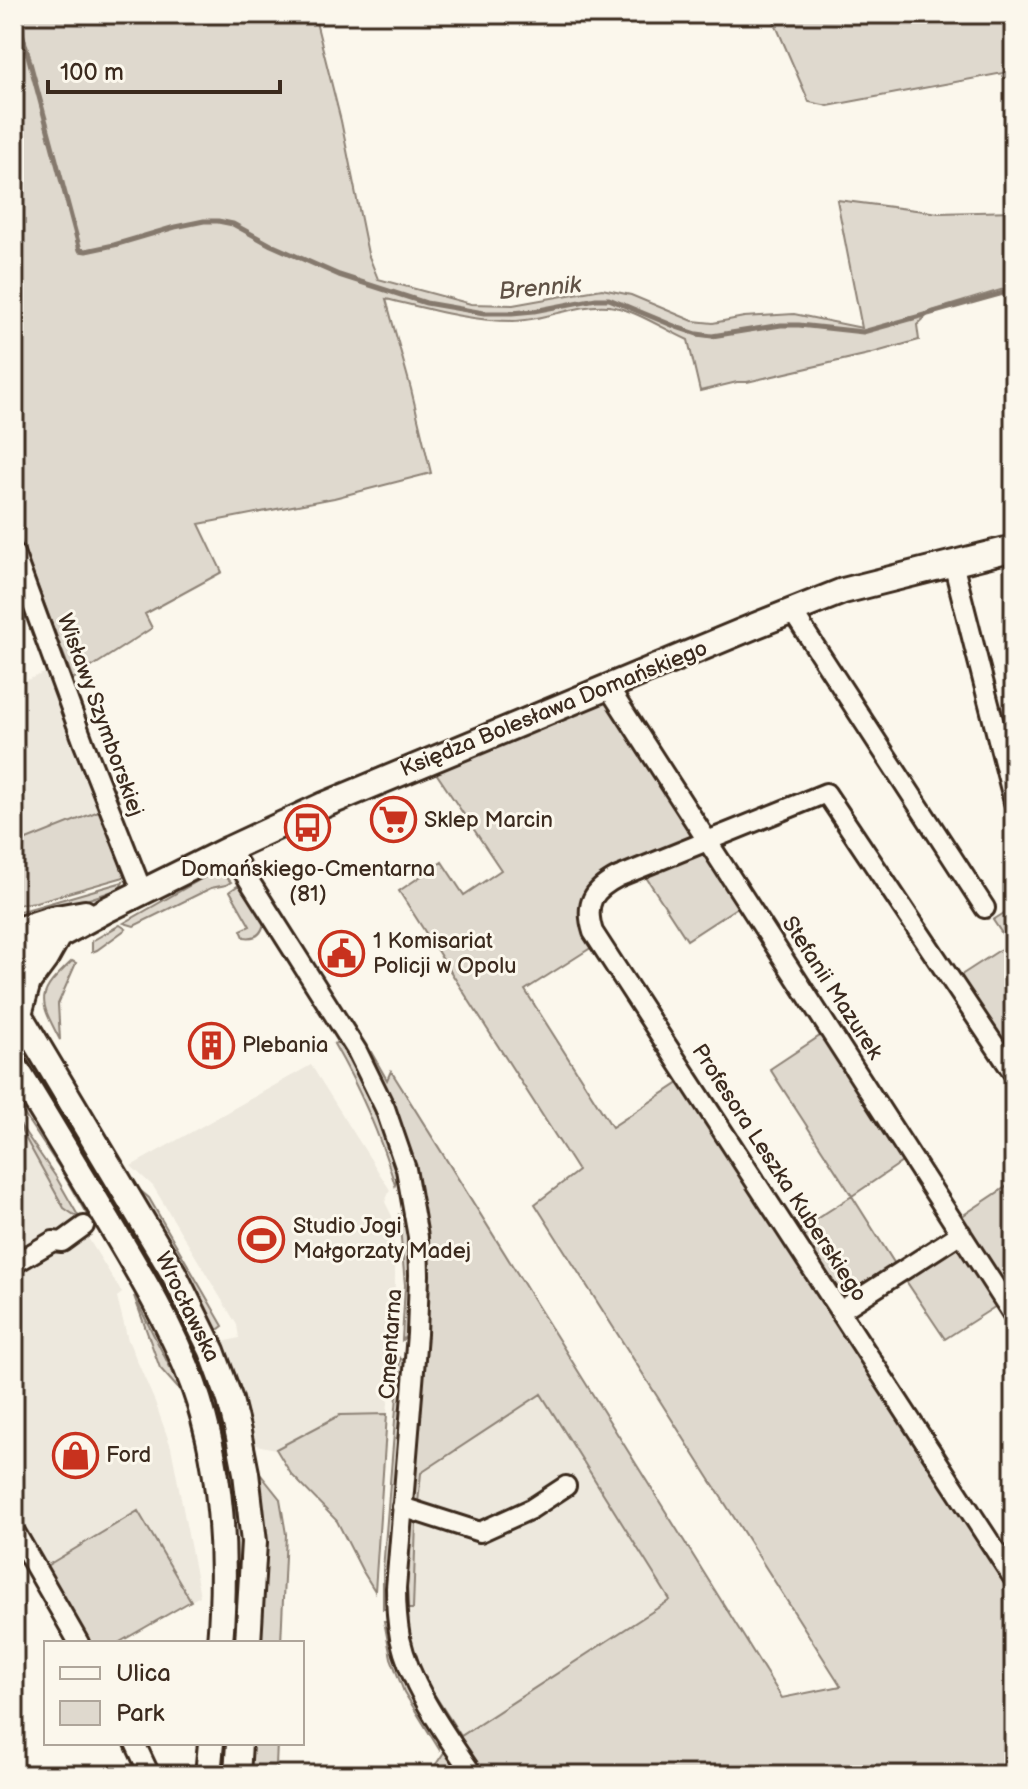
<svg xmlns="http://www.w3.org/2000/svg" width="1028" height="1789" font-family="'Balsamiq Sans',sans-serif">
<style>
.built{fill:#ede8dd}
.green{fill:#dfd9ce;stroke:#8d8276;stroke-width:2}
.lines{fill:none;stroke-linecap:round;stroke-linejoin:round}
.stream{stroke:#85796d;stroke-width:5}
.minor-casing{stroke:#3b2a1e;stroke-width:24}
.major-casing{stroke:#3b2a1e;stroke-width:30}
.minor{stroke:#fbf7ec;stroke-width:18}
.major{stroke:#fbf7ec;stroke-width:24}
.labels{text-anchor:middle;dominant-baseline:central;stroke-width:6;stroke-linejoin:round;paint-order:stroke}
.street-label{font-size:22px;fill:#3b2a1e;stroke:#fbf7ec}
.poi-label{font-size:22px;fill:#3b2a1e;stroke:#fbf7ec;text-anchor:start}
.water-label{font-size:24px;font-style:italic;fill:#605246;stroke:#fbf7ec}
</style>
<rect width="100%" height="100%" fill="#fbf7ec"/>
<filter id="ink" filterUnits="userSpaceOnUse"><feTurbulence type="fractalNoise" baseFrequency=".0125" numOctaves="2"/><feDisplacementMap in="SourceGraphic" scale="16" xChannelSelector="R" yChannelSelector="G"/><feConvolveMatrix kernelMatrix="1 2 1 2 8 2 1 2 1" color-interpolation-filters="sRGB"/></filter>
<g filter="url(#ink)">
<path class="built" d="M47,672l54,138 -87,35v-160z
M311,1065l79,125 -5,12 7,14 3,56 -1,66 -7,76 -47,1 -64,34 -25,-5 -32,-101 20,-5 -2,-13 -84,-139 -22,-20z
M14,1114l8,18 58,87 8,19 34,55 -5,4 11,43 27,62 16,45 29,149 -9,5 -53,-89 -100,59 -24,-41z
M541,1394l129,206 -219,142 -50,-101 3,-157z"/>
<path class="green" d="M14,14h300l27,107 27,133 10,25 93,25 42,1 89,-16 29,6 62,26 20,2 31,-6 50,-3 68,14 -25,-128 102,13 75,-2v75l-82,25 -15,14 2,15 -50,14 -122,28h-10l-37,9 -12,-51c-23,-10 -54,-31 -79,-34 -33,-3 -64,15 -96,15 -43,0 -85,-12 -127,-22l25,90 20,84 -97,25 -135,26 23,48 -77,42 7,14 -79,51 -59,-155z
M771,14h243v57l-186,35 -19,-4z
M608,687l139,214 -60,39 -47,-72 -43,22 3,52 -75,48 87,137 76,-50 103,158 61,-39 -82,-127 59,-39 82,126 -59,40 48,76 60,-38 -7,-12 59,-39 2,3v130l-10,-15 -59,38 -45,-67 -60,39 174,268v196h-583l-1,-2 21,-31 -11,-32 -9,-16h3l27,42 209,-136 -129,-206 -120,79 -3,30 -5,-4 6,-224 -34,-167 2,-18 -18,-35 2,-3 16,28 4,-9 391,627 59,-12 -306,-482 43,-33 -179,-280 43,-29 22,33 37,-25 -73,-109z
M101,810l24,59 -1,8 -88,25 -22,3v-60z
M216,873l8,2 7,7 -5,3 -15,3 -77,38 -10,-3 86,-49z
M123,882l-4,7c-35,12 -69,23 -105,31v-8l15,-3z
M239,885l25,38c-2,11 -9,16 -20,14l-3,-7 9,-4 -20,-35z
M1014,907v167l-62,-93 57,-37 -16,-24z
M120,925l6,4 -29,21 -5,2v-11z
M72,961l4,2 -18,41 2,36c-22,-42 -24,-45 12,-79z
M14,1039c11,19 21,39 33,58 71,108 152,213 181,341 9,39 14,80 15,120 1,28 -3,57 -4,85h-9l3,-91 -85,-285 -55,-96 -79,-126z
M338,1042c15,24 66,118 57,143 -15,-50 -35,-96 -61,-141z
M20,1104l33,45 43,72 -2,2 -3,-1 -32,-55 -40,-60z
M20,1125l36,52 24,42 -16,-11 -42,-76z
M129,1181l20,17 74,128 -8,6z
M399,1215l4,2c12,24 6,89 5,118l-6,5 3,-55z
M134,1296l50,99 -24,-27z
M400,1358l4,3 1,5 -17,204 -1,39h-4v-39z
M387,1414l-12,177 -13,-21 -25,-49 -46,-47 -15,-25 64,-34z
M257,1470l23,29 6,35 -5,109h-21l4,-47 1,-54z
M138,1511l53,90 -73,42h-39l-41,-72z
M412,1522h4l-3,87h-5l-1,-23z
M384,1621h4l8,36 12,34 32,52 -1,6 -35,-57 -13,-34z
M251,1743h26l-1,23 6,9h-33z"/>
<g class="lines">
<path class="stream" d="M17,14l63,236 6,1 28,-6 61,-18 29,-6h14l15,3 38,21 68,30 87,28 58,10h28l22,-2 62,-12h13l70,29 18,6 15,2 69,-11h18l64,7 151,-42"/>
<defs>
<path id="minor" d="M14,553l70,191 59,149
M953,563l61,239
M792,611l193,297
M608,687l406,629
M229,849l128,202 28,57 21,61 12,68 1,38 -2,59 -21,254c0,17 1,33 4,50 11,50 45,95 73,137
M1014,1074l-188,-281 -208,84c-25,13 -34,26 -25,55l421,647
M14,1264l39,-23 9,1 22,-16
M840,1311l121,-78
M402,1507l78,25 51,-23 35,-23
M14,1530l65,113
M135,1743l15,32"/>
<path id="major" d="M14,931l37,-12 34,-6
M14,956l44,-20 50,-27 121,-60 95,-44 433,-180 86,-34 171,-43
M14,1006l160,268 38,77 18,49 8,32 8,41 8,69 -6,101
M19,1014l9,-32 17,-23 13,-23
M14,1065c32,52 63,104 95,157 31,52 63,105 84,162 30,83 34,172 27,259
M208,1775l3,-32
M237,1775l2,-32"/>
</defs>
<use href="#minor" class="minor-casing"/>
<use href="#major" class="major-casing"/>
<use href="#minor" class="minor"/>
<use href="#major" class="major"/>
</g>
</g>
<defs>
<symbol id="supermarket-ring" viewBox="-11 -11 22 22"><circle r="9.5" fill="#fbf7ec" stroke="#c8321e" stroke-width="1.5"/><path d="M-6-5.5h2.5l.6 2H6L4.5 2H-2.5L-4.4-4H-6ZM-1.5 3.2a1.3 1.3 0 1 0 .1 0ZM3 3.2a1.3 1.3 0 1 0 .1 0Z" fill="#c8321e"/></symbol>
<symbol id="bus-ring" viewBox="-11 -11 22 22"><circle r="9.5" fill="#fbf7ec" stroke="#c8321e" stroke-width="1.5"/><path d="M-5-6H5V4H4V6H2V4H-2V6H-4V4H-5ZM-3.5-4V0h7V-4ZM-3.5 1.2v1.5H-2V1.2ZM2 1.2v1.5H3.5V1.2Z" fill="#c8321e"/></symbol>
<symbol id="civic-ring" viewBox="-11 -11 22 22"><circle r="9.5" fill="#fbf7ec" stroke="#c8321e" stroke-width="1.5"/><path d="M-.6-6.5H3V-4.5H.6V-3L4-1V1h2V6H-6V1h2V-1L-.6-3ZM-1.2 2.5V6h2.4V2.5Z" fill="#c8321e"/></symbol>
<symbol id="building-ring" viewBox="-11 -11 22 22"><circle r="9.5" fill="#fbf7ec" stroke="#c8321e" stroke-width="1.5"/><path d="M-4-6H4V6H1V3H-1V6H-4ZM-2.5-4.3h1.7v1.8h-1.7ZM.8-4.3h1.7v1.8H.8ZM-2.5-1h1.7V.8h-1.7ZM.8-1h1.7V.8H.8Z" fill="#c8321e"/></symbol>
<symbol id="stadium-ring" viewBox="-11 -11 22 22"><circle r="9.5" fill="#fbf7ec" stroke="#c8321e" stroke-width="1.5"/><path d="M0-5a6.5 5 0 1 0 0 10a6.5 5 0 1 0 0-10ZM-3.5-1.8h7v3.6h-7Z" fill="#c8321e"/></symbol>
<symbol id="shop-ring" viewBox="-11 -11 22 22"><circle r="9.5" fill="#fbf7ec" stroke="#c8321e" stroke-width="1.5"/><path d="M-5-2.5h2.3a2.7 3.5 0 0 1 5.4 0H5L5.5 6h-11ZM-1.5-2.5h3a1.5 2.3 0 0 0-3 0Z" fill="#c8321e"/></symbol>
</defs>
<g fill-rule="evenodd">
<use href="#supermarket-ring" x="368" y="794" width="51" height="51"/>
<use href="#bus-ring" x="282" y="802" width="51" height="51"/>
<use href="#civic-ring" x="316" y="928" width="51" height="51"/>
<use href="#building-ring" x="186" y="1020" width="51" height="51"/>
<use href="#stadium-ring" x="236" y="1214" width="51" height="51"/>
<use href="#shop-ring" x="50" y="1430" width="51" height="51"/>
</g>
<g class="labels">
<g class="street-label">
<text transform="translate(554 709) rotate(-22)">Księdza Bolesława Domańskiego</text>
<text transform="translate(100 715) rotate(70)">Wisławy Szymborskiej</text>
<text transform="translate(832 988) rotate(57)">Stefanii Mazurek</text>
<text transform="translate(779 1173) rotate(57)">Profesora Leszka Kuberskiego</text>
<text transform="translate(187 1307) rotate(64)">Wrocławska</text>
<text transform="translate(391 1344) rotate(-86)">Cmentarna</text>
</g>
<g class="poi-label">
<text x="424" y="820">Sklep Marcin</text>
<text x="308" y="869" text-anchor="middle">Domańskiego-Cmentarna<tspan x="308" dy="25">(81)</tspan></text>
<text x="373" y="941">1 Komisariat<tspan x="373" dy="25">Policji w Opolu</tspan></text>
<text x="242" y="1045">Plebania</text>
<text x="293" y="1226">Studio Jogi<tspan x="293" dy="25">Małgorzaty Madej</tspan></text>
<text x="106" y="1455">Ford</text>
</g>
<g class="water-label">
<text transform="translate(540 288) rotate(-5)">Brennik</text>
</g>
</g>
<rect width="1028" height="1789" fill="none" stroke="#fbf7ec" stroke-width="48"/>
<rect x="24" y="24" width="980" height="1741" fill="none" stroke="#3b2a1e" stroke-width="3" filter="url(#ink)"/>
<rect x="44" y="1641" width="260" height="104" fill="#fbf7ec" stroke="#aea59a" stroke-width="2"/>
<rect x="60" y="1667" width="40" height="12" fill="#fbf7ec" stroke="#aea59a" stroke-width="2"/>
<text x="116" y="1681" font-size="24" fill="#3b2a1e">Ulica</text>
<rect x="60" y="1701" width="40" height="24" fill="#dfd9ce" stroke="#aea59a" stroke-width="2"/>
<text x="116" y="1721" font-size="24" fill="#3b2a1e">Park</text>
<path d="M48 80v12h232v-12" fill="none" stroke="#3b2a1e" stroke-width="4"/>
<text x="60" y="80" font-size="24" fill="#3b2a1e" stroke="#fbf7ec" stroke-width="6" paint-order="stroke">100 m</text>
</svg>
